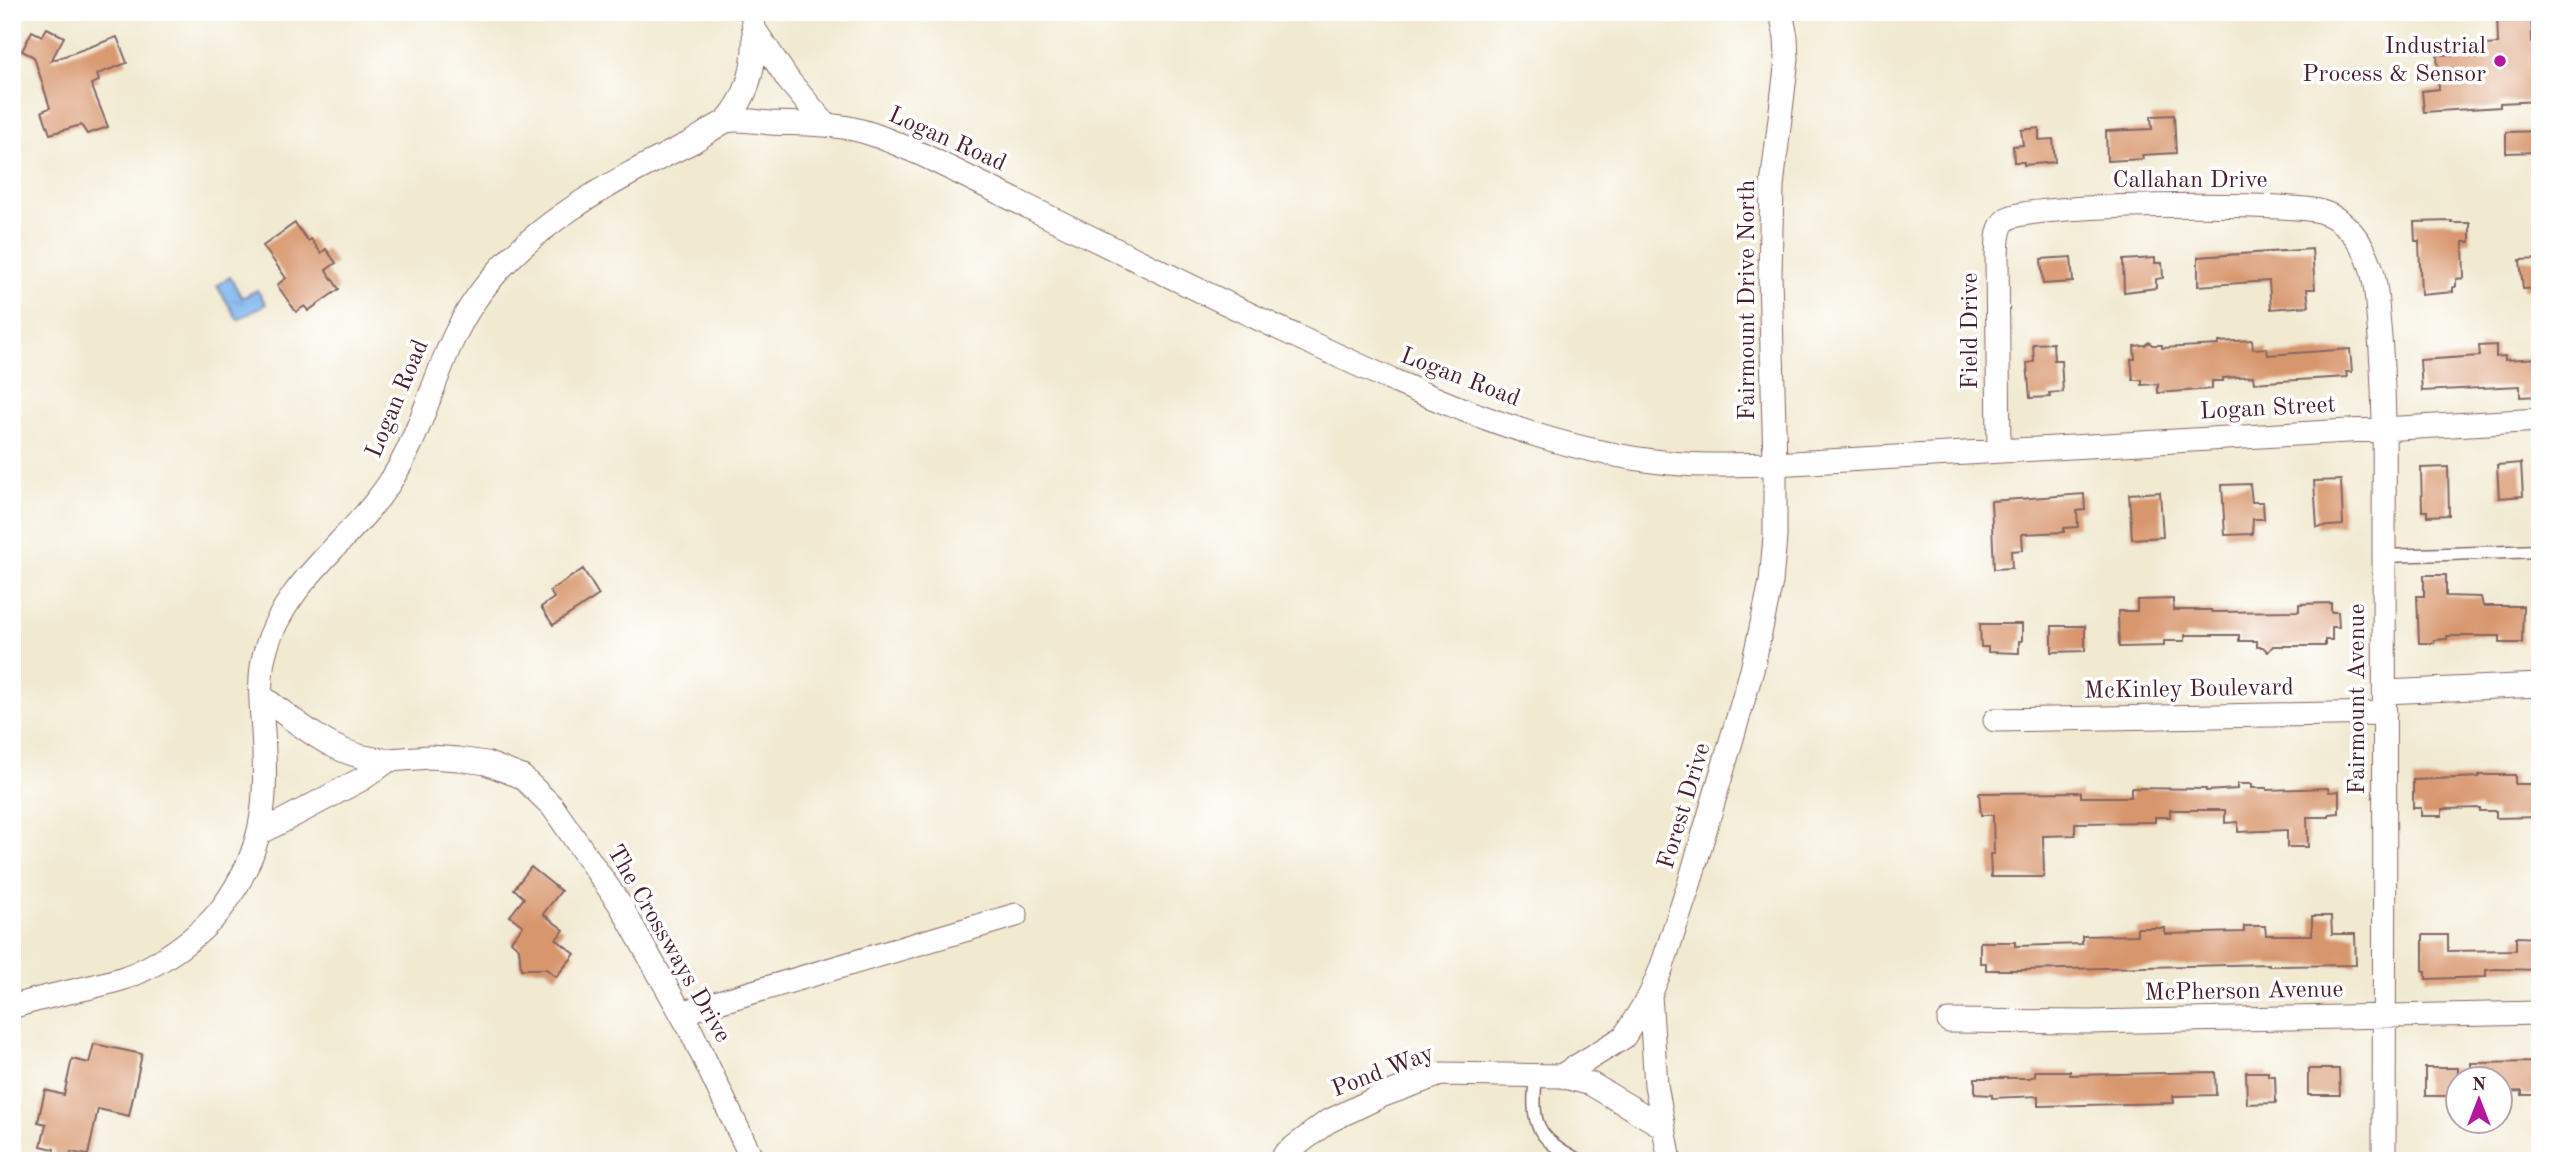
<svg xmlns="http://www.w3.org/2000/svg" width="2552" height="1173" font-family="'Old Standard TT',serif">
<style>
.water{fill:url(#water-ripples);stroke:#656b8e;stroke-width:2}
.building{fill:#d8966d}
.lines{fill:none;stroke-linecap:round;stroke-linejoin:round}
.service-casing{stroke:#846665;stroke-width:15}
.minor-casing{stroke:#846665;stroke-width:25}
.service{stroke:#fff;stroke-width:12}
.minor{stroke:#fff;stroke-width:23}
.poi-dot{fill:#b5179e;stroke:#fff;stroke-width:2.5}
.labels{text-anchor:middle;dominant-baseline:central;stroke-width:7;stroke-linejoin:round;paint-order:stroke}
.poi-label{font-size:24px;fill:#4a1f2b;stroke:#fff;text-anchor:end}
.street-label{font-size:24px;fill:#4a1f2b;stroke:#fff}
</style>
<defs>
<pattern id="water-ripples" width="26" height="14" patternUnits="userSpaceOnUse" patternTransform="scale(1.75)"><rect width="26" height="14" fill="#80b7f0"/><path d="M2 4q2-2 4 0t4 0M15 11q2-2 4 0t4 0" fill="none" stroke="#6b94c3"/></pattern>
</defs>
<rect width="100%" height="100%" fill="#fff"/>
<filter id="ink" filterUnits="userSpaceOnUse"><feTurbulence type="fractalNoise" baseFrequency=".0143" numOctaves="2"/><feDisplacementMap in="SourceGraphic" scale="14" xChannelSelector="R" yChannelSelector="G"/><feConvolveMatrix kernelMatrix="1 2 1 2 8 2 1 2 1" color-interpolation-filters="sRGB"/></filter>
<filter id="wash" filterUnits="userSpaceOnUse"><feTurbulence type="fractalNoise" baseFrequency=".00686" numOctaves="4" result="noise"/><feDisplacementMap in="SourceGraphic" scale="28" xChannelSelector="R" yChannelSelector="G"/><feGaussianBlur stdDeviation="1.57" result="paint"/><feColorMatrix in="noise" values="0 0 0 0 0 0 0 0 0 0 0 0 0 0 0 0 0 1.4 0 .05"/><feComposite in="paint" operator="in"/></filter>
<g filter="url(#wash)">
<rect width="100%" height="100%" fill="#f1e9d0"/>
<path class="water" d="M230,277l12,21 15,-8 9,14 -28,16 -21,-34z"/>
<g id="blocks">
<path class="building" d="M2497,12h34l1,30h8v59l-40,2v4l-76,5 -2,-21 17,-2 -2,-34 22,-1v-7l39,-3z
M47,28l17,9 -13,24 66,-24 10,26 -30,11 2,7 -8,3 17,43 -21,7 -6,-9 -31,9 -8,-23 8,-3 -16,-51 -12,-6 10,-20 10,5z
M2174,115l2,38 -34,2 1,4 -36,2 -1,-30 46,-2 -1,-13z
M2039,128v12l14,-1 2,23 -31,3v-3h-10l-1,-16 10,-1 -2,-15z
M2540,131v21l-34,1v-21z
M2452,221v2h18v19h-7l1,36 -8,1v8h-3v5l-32,3 -2,-54h-4l-1,-19z
M295,223l13,18 3,-2 10,14 5,-4 10,14 -10,7 13,19 -31,22 -3,-5 -9,6 -19,-27 9,-7 -23,-32z
M2312,249l3,40h-8l2,17 -38,3 -2,-28 -71,5v-29z
M2071,257l2,25 -30,2 -2,-25z
M2155,258v5h7l1,15 -7,1v9l-32,4 -1,-32z
M2540,259v29l-17,1 -3,-29z
M2252,340l1,9 14,-1 1,7 82,-6 2,23h-6l1,5 -66,4 -27,2 -1,-7 -30,2v3h-11v8l-54,4v-9l-16,1v-5h-9l-2,-21h4l-1,-13 11,-1 4,-3 3,3h10v3l57,-3v-3z
M2053,343l1,17h7l2,32 -14,1 1,4 -20,1 -3,-35 7,-1 -1,-18z
M2496,345v12l9,-1v4l35,-2v38l-20,1v-11l-98,5 -2,-31 60,-4 -1,-10z
M2521,463l2,33 -24,2 -2,-33z
M2448,467l1,48 -22,1v-5h-5l-1,-43z
M2341,480l2,45 -26,2 -3,-46z
M2250,484l2,18h11l1,17h-11l-1,15 -27,1 -3,-50z
M2160,492l3,45 -31,2 -3,-45z
M2084,494l1,16 -8,1 1,16 -14,1v4l-42,2 1,16 -12,1 1,17 -18,1 -3,-68z
M583,569l16,26 -46,30 -12,-18 13,-9 -4,-7z
M2424,575h22v21l35,1 2,9h40l-1,37h-22v-7h-53v3l-13,1v3h-15l-2,-47h7z
M2173,599v11h38l1,2 87,-1v-7l32,-1v9h7l1,15h-7v13h-7v6h-52l-5,6 -5,-5h-6v-6h-18v-6h-54v6h-21v5l-45,1 -1,-36h19v-11z
M1980,624h42v17h-3v12l-31,-1v-5h-7z
M2052,626h33v25l-33,1z
M2479,775h36v9h25v33l-44,1v-7h-16v-3l-38,1v7h-21v-8h-8v-28l66,-3z
M2237,784h15v4h15v2l61,-2 1,4 10,-1v22l-10,1v3h-22l1,30h-21v-17l-49,2v-10l-13,1v-13h-55v7h-15v5l-80,1v12l-32,1 1,41h-53l-1,-23h4l-1,-39h-12l-2,-22 102,-1v5h50v-9l75,1v2l31,-2z
M531,867l30,24 -18,23 21,16 -8,9 19,15 -19,23 -10,-8h-25l-2,-21 -8,-7 12,-15 -13,-10 14,-18 -10,-9z
M2312,916h19l1,18h23l1,31 -87,1v-2l-245,6h-38v-7h-6v-21h35v4l67,-2v-8l55,-1v-7h28v6l79,-2v-6h21l1,9h46z
M2423,935h25v16l68,-1v-13l24,1v32l-43,-1 -11,1v7l-60,2v-8h-3z
M94,1044l48,10 -13,62 -31,-7 -10,46 -17,-3 -2,9h-17l2,-12 -13,-3 5,-22 -8,-2 7,-32 19,5 8,-36 17,4z
M2540,1062v33h-18v-4l-22,1v-13h-29v-16z
M2425,1068h33v28h-33z
M2308,1069h31l1,26h-32z
M2035,1071h35v4l145,-3 1,23 -43,1 1,7 -136,3v-10l-46,2v-3l-17,-1v-16h54l6,-2z
M2246,1072h22v4h7l1,27 -29,1z"/>
</g>
</g>
<g filter="url(#ink)">
<use href="#blocks" fill-opacity="0" stroke="#846665" stroke-width="2"/>
<g class="lines">
<defs>
<path id="service" d="M2384,556l156,-5
M1536,1075c-5,50 -1,62 44,86"/>
<path id="minor" d="M752,12l2,17 35,52 37,44
M726,121c24,-26 30,-58 28,-92
M1999,451l-2,-195c1,-12 -1,-29 10,-37 19,-16 280,-17 312,-8 26,7 44,31 52,56 6,19 6,40 8,59 7,73 5,147 5,220 1,205 1,410 0,615
M2385,692l155,-7
M261,696c39,28 76,64 128,64
M1995,720l390,-7
M260,833l102,-54 27,-19 41,-3 28,2 28,4 36,14 30,29 69,100 70,125 62,130
M12,1007c37,-13 75,-17 112,-29 33,-11 77,-42 98,-70 44,-60 45,-106 41,-177 -2,-26 -5,-54 2,-79 19,-70 84,-109 123,-167 38,-55 47,-125 85,-182 51,-76 136,-120 217,-160 9,-5 30,-20 37,-22 12,-3 30,1 43,2 26,1 53,0 79,5 26,5 50,17 74,27 126,62 250,124 377,183 112,52 229,107 353,123 41,6 81,4 122,3l765,-44
M681,1013l335,-98
M1949,1021l139,1 452,-9
M1561,1076l63,-39 26,-42
M1280,1161l5,-7 42,-32 54,-26 60,-22 120,2 30,8 71,42
M1670,1161l-14,-76 -6,-90 11,-26 27,-81 64,-218 19,-88 4,-45v-73l-5,-189 2,-89 15,-127 -1,-22 -5,-25"/>
</defs>
<use href="#service" class="service-casing"/>
<use href="#minor" class="minor-casing"/>
<use href="#service" class="service"/>
<use href="#minor" class="minor"/>
</g>
</g>
<circle class="poi-dot" cx="2500" cy="61" r="7"/>
<g class="labels">
<g class="poi-label">
<text x="2486" y="47">Industrial<tspan x="2486" dy="28">Process &amp; Sensor</tspan></text>
</g>
<g class="street-label">
<text transform="translate(947 140) rotate(24)">Logan Road</text>
<text x="2190" y="181">Callahan Drive</text>
<text transform="translate(1748 300) rotate(-90)">Fairmount Drive North</text>
<text transform="translate(1971 331) rotate(-90)">Field Drive</text>
<text transform="translate(1460 378) rotate(21)">Logan Road</text>
<text transform="translate(398 399) rotate(-67)">Logan Road</text>
<text transform="translate(2268 409) rotate(-3)">Logan Street</text>
<text transform="translate(2189 690) rotate(-1)">McKinley Boulevard</text>
<text transform="translate(2358 699) rotate(-90)">Fairmount Avenue</text>
<text transform="translate(1685 806) rotate(-73)">Forest Drive</text>
<text transform="translate(668 944) rotate(60)">The Crossways Drive</text>
<text transform="translate(2244 992) rotate(-1)">McPherson Avenue</text>
<text transform="translate(1383 1072) rotate(-21)">Pond Way</text>
</g>
</g>
<rect width="2552" height="1173" fill="none" stroke="#fff" stroke-width="42"/>
<g transform="translate(2479 1100)"><circle r="33" fill="#ffffff" stroke="#b7a5aa" stroke-width="2"/>
<path d="M0-5L12 26L0 18L-12 26Z" fill="#b5179e"/>
<text y="-10" font-size="19" font-weight="bold" text-anchor="middle" fill="#4a1f2b">N</text>
</g>
</svg>
